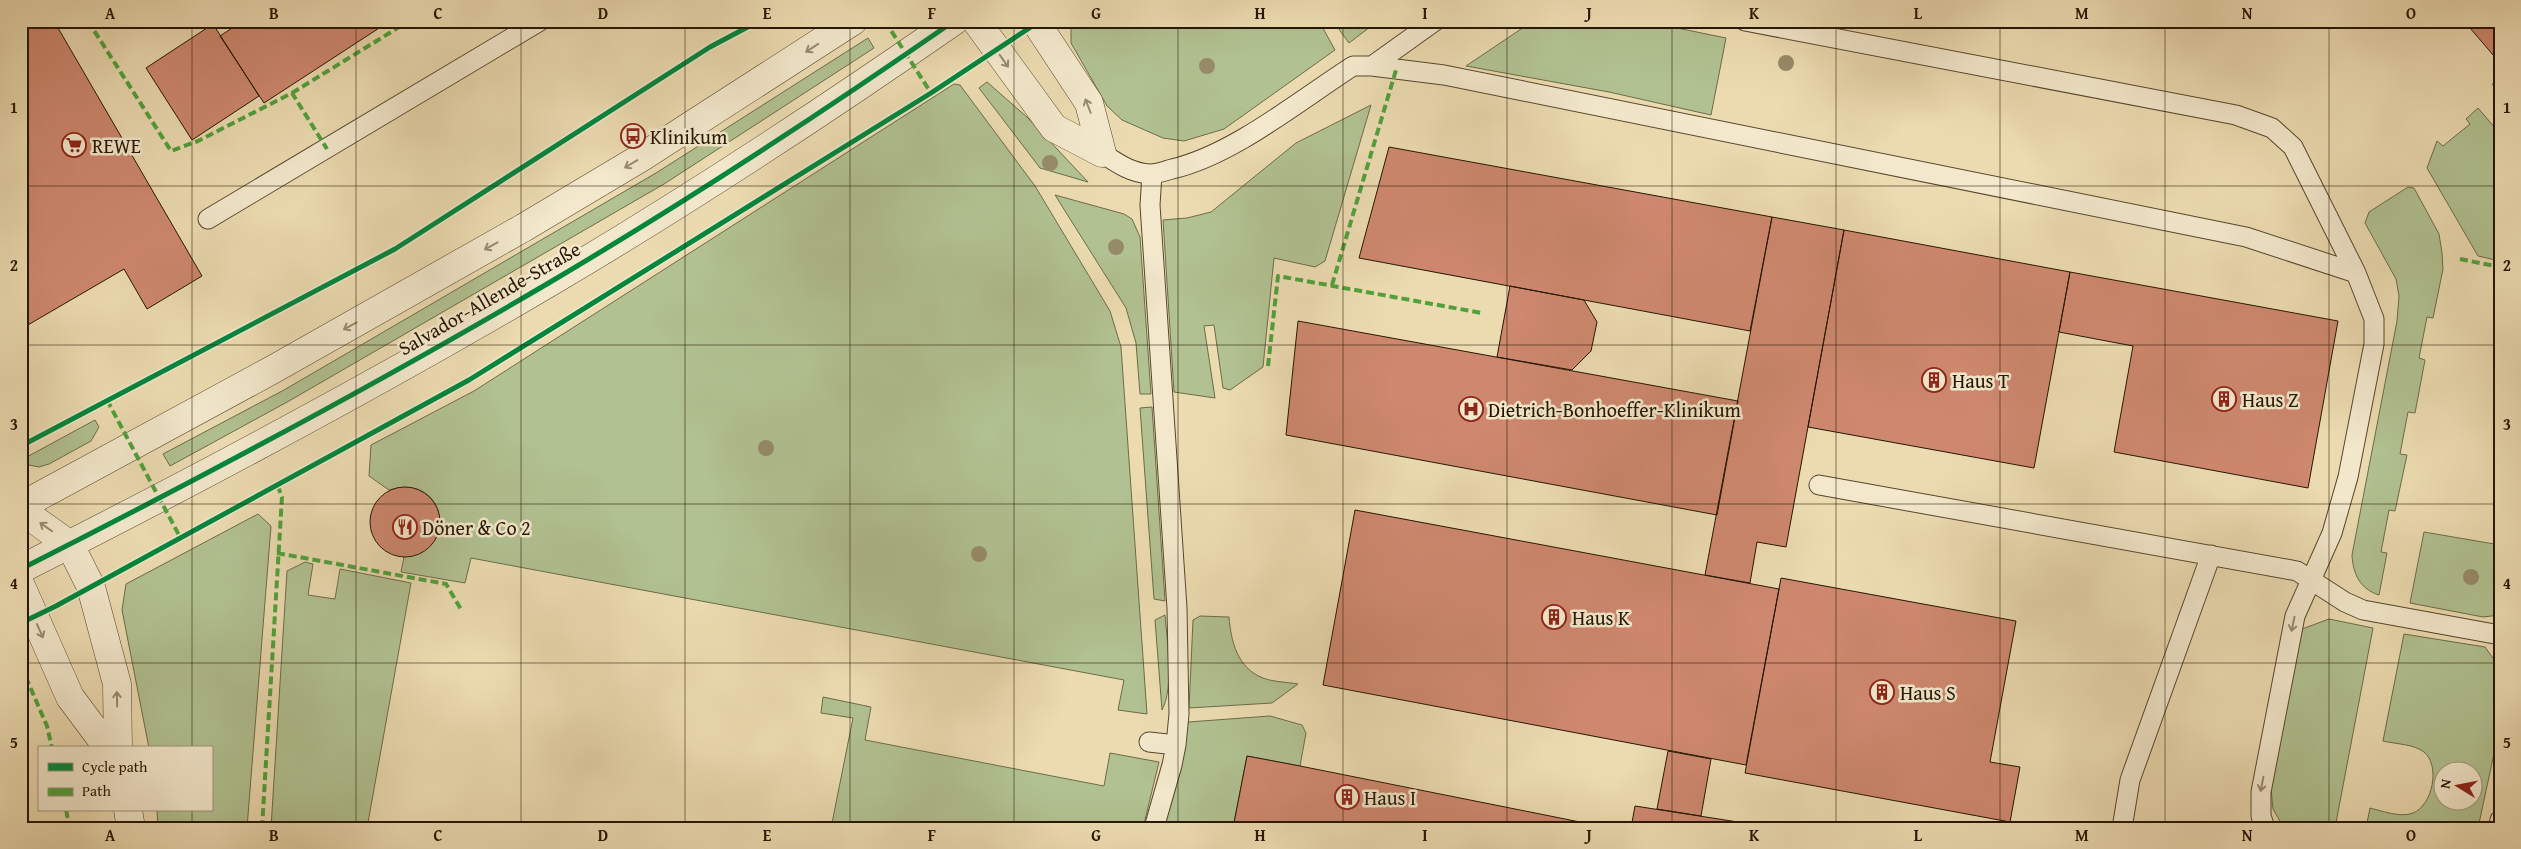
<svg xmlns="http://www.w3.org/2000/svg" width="2521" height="849" font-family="'Gentium Book Plus',serif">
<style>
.green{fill:#b1c191;stroke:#6c6c49;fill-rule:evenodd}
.building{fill:#ce886f;stroke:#261601}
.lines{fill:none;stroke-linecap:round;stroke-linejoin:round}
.service-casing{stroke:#58472d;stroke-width:21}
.minor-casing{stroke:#58472d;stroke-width:29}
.service{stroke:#f3e8cc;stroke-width:19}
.minor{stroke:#f3e8cc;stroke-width:28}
.quiet{stroke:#50a13c;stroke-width:4;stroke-dasharray:8 4;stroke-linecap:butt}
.cycleway-casing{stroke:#f3e8cc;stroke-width:8}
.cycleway{stroke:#00873e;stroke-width:5}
.tree{fill:#968b68}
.oneway{stroke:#978a71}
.grid{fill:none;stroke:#261601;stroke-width:1;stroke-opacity:0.55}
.labels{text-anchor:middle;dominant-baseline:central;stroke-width:5;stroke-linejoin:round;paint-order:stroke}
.poi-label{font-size:20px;fill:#261601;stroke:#f3e8cc;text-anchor:start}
.street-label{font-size:20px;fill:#261601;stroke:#f3e8cc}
.neatline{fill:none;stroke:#261601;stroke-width:2}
.grid-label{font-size:16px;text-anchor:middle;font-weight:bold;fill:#261601}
</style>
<rect width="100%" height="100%" fill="#ecdbb1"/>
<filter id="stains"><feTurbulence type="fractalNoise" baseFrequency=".004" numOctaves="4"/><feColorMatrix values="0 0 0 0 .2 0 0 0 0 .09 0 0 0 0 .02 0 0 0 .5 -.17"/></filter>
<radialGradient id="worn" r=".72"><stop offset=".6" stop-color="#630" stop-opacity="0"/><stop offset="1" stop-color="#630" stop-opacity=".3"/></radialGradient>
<path class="green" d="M1074,21h245l16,29 -111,79 -40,12 -21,-3 -41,-18 -15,-14 -36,-63v-19z
M1333,21h45l-29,22z
M1533,21h110l83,17 -15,77 -102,-23 -143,-26z
M868,38l6,10 -210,136 -375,217 -119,65 -7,-12 121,-64 372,-217z
M987,82l41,36 60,64 -48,-14 -61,-80z
M954,84l6,1 75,101 75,125 11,36 26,367 -29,-4 6,-30 -653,-122 -6,25 -64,-11 3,-15c57,-8 41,-85 -15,-67l-20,-14 2,-31 103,-54z
M1371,105l-46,156 -10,6 -41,-9 -11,109 -33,23 -7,-2 -9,-63 -10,1 11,72 -41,-6 -11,-172 24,-2 24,-6 85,-69z
M2478,108l18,21 4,-4v136l-22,-5 -51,-88 10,-27 6,5 27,-22 -4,-5z
M2408,187l6,1 25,46 3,19 1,16 -10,49 -6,-1 -8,41 6,2 -10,53 -7,-1 -8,42 7,1 -12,56 -6,-1 -8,42 6,1 -8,42c-19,-6 -26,-21 -27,-40l45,-234 2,-25 -3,-17 -31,-56 4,-11z
M1055,195l69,19 8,5 8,18 11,157h-11l-4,-51 -10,-35z
M1152,407l13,194 -11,-2 -14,-191z
M95,420l4,7 -8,14 -42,23 -10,3 -10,-2 -6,-6z
M258,514l13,12 -24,302h-89l-1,-18h54v-62h-62l-27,-138 4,-26z
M2424,532l76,13v70l-17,2 -73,-14z
M305,562l8,2 -5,31 27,4 5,-30 71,14 -44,245h-96l16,-257z
M1165,615c2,25 9,73 -3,95l-7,-90z
M1200,616l29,1c2,24 8,51 34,61 10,4 24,4 35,6l-26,19 -83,5 4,-88z
M2329,619l44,9 -38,200h-51l-11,-19 -2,-20 31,-160z
M2404,634l81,13 15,21v58l-22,102h-112l4,-20c12,3 31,10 43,5 19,-7 28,-47 11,-61 -10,-8 -29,-8 -41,-11zM2444,772h30v30h-30z
M823,697l48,10 -6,33 239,46 6,-33 49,9 -16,66h-312l22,-110 -32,-5z
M1270,716l32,9 4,8 -6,33 -53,-10 -14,72h-71l26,-106z"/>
<path class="building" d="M21,21h33l148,255 -55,33 -23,-40 -103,60z
M243,21h147l-126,82 -44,-67z
M2464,21h36v42z
M213,24l46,72 -67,44 -46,-72z
M1389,147l383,70 -22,114 -391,-73z
M1772,217l72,13 -58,317 -29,-5 -7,41 -45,-8z
M1844,230l226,42 -36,196 -226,-41z
M2070,272l268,49 -30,167 -194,-36 19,-106 -74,-14z
M1510,286l74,14 13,22 -6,29 -19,19 -75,-13z
M1298,321l440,80 -21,114 -431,-80z
M370 522a35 35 0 1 1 70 0a35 35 0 1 1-70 0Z
M1355,510l424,79 -33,176 -423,-80z
M1781,578l235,43 -26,141 30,5 -10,55 -265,-49z
M1668,751l43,8 -10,57 -44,-7z
M1247,756l53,10 310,62h-377z
M1635,806l103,16 -1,6h-106z"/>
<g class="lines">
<defs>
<path id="service" d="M1745,21l491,94 36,13 21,19 63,126 18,46v25l-26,133 -16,56 -37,83 -34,176v24l4,12
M1372,66l72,9 802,162 110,36
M1102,153c15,10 29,20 48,21 7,0 15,-3 22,-5 61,-14 128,-69 181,-103h19l63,-45
M1152,174l-2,31 27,403 2,106 -3,31
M208,219l332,-198
M1819,485l478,86 48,31 18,8 137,25
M1149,742l27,3 -4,20 -18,63
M2122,828l8,-48 81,-225
M2498,828l2,-8"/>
<path id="minor" d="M976,21l78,107 48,25
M1035,21l54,82 13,50
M21,506l251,-136 251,-142 119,-71 211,-136
M21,510l49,35 21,42 26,97 1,64
M21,569c180,-91 358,-186 531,-288 137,-81 271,-169 402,-260
M21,586l49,111 38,51
M128,810l3,18"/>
</defs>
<use href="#service" class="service-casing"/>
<use href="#minor" class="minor-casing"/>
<use href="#service" class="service"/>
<use href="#minor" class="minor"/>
<path class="quiet" d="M88,21l83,130 27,-10 94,-48 35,56
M885,21l46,72
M2493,83l7,8
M292,93l117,-72
M2460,259l40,8
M1332,285l64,-215
M1268,366l10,-90 204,37
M107,400l73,137
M277,553l169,31 16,27
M21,666l26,60 5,22
M66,810l4,18
M262,828l20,-331 -5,-13"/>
<defs>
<path id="cycleway" d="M21,446l374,-197 315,-202 49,-26
M21,569c180,-91 358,-186 531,-288 137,-81 271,-169 402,-260
M21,623l35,-17 413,-226 462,-287 109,-72"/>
</defs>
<use href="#cycleway" class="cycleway-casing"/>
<use href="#cycleway" class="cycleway"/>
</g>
<g class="tree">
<circle cx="1786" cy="63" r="8"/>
<circle cx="1207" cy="66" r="8"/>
<circle cx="1050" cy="163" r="8"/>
<circle cx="1116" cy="247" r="8"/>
<circle cx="766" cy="448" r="8"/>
<circle cx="979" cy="554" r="8"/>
<circle cx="2471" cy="577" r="8"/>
</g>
<defs><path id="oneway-shaft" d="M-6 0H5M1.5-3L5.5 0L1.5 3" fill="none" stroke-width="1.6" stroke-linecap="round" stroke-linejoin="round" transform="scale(1.25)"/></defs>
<g class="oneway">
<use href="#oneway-shaft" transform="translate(812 48) rotate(147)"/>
<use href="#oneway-shaft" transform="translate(1004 61) rotate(55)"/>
<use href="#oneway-shaft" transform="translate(1088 106) rotate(-111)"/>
<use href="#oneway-shaft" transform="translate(631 164) rotate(149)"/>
<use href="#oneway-shaft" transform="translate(491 246) rotate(151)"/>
<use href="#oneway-shaft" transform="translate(350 326) rotate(151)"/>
<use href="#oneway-shaft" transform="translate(46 527) rotate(-145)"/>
<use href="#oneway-shaft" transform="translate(2293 624) rotate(102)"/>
<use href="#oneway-shaft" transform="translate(40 631) rotate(66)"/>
<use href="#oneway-shaft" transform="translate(117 699) rotate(-91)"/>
<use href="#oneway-shaft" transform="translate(2262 784) rotate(101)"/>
</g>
<path class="grid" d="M192,21v727M356,21v807M521,21v807M685,21v807M850,21v807M1014,21v807M1178,21v807M1343,21v807M1507,21v807M1672,21v807M1836,21v807M2000,21v807M2165,21v807M2329,21v807M21,186h2479M21,345h2479M21,504h2479M21,663h2479M192,810v18"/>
<defs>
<symbol id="bus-ring" viewBox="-11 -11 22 22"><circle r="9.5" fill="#f3e8cc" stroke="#8f2418" stroke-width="1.5"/><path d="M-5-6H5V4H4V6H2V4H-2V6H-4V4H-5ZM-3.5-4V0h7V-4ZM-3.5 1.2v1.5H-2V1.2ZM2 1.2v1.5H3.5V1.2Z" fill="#8f2418"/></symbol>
<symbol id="supermarket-ring" viewBox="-11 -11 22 22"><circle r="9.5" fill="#f3e8cc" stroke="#8f2418" stroke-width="1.5"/><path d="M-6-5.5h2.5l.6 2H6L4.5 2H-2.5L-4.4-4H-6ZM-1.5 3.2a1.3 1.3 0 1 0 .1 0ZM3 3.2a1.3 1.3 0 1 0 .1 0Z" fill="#8f2418"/></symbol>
<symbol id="building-ring" viewBox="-11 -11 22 22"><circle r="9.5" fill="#f3e8cc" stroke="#8f2418" stroke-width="1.5"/><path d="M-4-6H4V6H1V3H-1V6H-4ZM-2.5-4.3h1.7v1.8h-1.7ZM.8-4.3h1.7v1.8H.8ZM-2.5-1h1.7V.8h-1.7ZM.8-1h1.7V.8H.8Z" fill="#8f2418"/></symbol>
<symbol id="hospital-ring" viewBox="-11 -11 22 22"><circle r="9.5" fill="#f3e8cc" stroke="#8f2418" stroke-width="1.5"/><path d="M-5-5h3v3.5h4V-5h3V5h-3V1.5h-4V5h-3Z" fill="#8f2418"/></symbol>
<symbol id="restaurant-ring" viewBox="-11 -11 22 22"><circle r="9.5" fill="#f3e8cc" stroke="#8f2418" stroke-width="1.5"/><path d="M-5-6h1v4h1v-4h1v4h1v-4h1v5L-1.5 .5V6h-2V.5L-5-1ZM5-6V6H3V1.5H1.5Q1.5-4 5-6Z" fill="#8f2418"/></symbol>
</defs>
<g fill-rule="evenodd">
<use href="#bus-ring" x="619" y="122" width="28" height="28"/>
<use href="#supermarket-ring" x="60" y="131" width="28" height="28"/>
<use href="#building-ring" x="1920" y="366" width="28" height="28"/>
<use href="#building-ring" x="2210" y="385" width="28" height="28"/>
<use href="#hospital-ring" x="1457" y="395" width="28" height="28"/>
<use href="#restaurant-ring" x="391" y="513" width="28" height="28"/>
<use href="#building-ring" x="1540" y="603" width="28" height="28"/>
<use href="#building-ring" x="1868" y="678" width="28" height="28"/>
<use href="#building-ring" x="1333" y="783" width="28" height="28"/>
</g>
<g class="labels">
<g class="poi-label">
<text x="650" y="136">Klinikum</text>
<text x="92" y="145">REWE</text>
<text x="1952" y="380">Haus T</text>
<text x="2242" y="399">Haus Z</text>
<text x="1488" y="409">Dietrich-Bonhoeffer-Klinikum</text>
<text x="422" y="527">Döner &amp; Co 2</text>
<text x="1572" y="617">Haus K</text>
<text x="1900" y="692">Haus S</text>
<text x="1364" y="797">Haus I</text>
</g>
<g class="street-label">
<text transform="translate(489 298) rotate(-30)">Salvador-Allende-Straße</text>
</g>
</g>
<rect width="2521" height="849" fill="none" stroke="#ecdbb1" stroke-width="55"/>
<rect x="38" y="746" width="175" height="65" fill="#f3e8cc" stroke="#a1947b"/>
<rect x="48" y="763" width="25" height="8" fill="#00873e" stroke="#a1947b"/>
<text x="82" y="772" font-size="15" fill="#261601">Cycle path</text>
<rect x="48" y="788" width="25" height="8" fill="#50a13c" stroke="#a1947b"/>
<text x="82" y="796" font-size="15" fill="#261601">Path</text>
<g transform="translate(2458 786) rotate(280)"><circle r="24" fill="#f3e8cc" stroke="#a1947b"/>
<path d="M0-4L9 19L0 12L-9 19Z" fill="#8f2418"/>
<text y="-8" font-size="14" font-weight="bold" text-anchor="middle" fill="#261601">N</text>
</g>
<rect x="28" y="28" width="2466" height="794" class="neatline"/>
<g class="grid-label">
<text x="110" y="19">A</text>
<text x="274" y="19">B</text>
<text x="438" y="19">C</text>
<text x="603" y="19">D</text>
<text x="767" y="19">E</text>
<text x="932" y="19">F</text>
<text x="1096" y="19">G</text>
<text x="1260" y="19">H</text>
<text x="1425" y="19">I</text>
<text x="1589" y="19">J</text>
<text x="1754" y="19">K</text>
<text x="1918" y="19">L</text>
<text x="2082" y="19">M</text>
<text x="2247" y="19">N</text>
<text x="2411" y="19">O</text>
<text x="14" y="113">1</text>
<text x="2507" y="113">1</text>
<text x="14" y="271">2</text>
<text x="2507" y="271">2</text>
<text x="14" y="430">3</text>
<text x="2507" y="430">3</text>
<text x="14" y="589">4</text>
<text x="2507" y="589">4</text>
<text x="14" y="748">5</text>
<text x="2507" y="748">5</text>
<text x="110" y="841">A</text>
<text x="274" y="841">B</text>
<text x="438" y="841">C</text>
<text x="603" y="841">D</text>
<text x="767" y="841">E</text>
<text x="932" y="841">F</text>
<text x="1096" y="841">G</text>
<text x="1260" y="841">H</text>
<text x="1425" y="841">I</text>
<text x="1589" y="841">J</text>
<text x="1754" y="841">K</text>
<text x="1918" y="841">L</text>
<text x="2082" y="841">M</text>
<text x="2247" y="841">N</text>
<text x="2411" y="841">O</text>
</g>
<rect width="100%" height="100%" filter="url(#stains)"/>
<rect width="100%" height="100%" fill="url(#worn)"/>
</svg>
